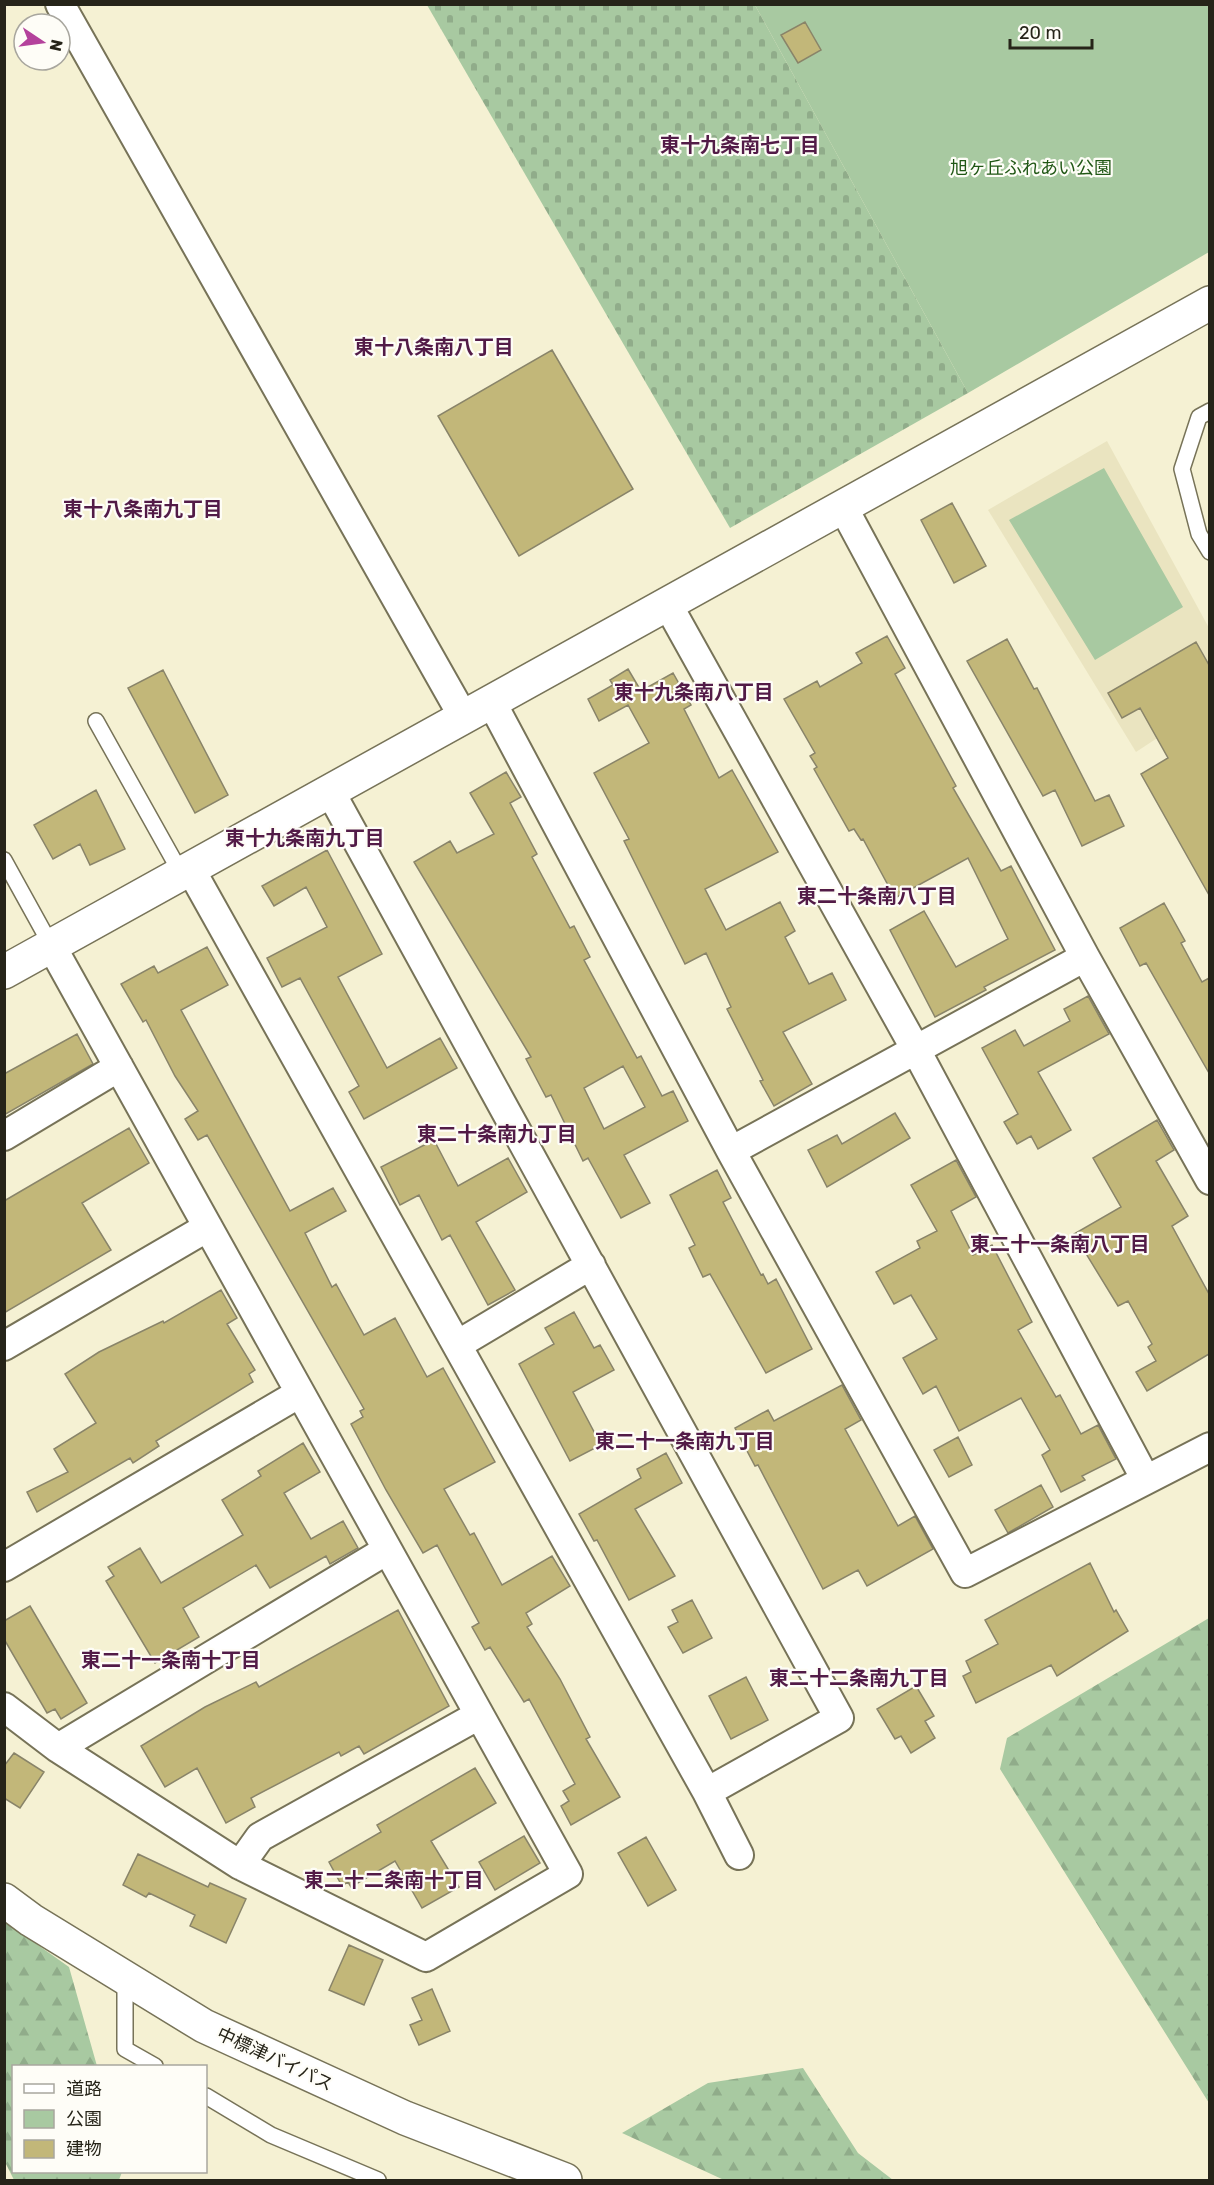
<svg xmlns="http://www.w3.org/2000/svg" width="1214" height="2185" font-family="Rubik,'Noto Sans JP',sans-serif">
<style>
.built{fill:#eae4c0}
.green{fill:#a8c9a1}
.forest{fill:url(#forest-firs)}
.cemetery{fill:url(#cemetery-stones)}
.building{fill:#c2b779;stroke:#898469;stroke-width:1.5;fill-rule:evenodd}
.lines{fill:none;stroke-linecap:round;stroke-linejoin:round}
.lane-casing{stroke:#777358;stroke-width:18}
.street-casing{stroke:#777358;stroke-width:32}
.secondary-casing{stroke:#777358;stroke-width:36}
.highway-casing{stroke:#777358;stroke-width:36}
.lane{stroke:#fff;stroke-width:15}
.street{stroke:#fff;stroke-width:28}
.secondary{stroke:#fff;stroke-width:33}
.highway{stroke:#fff;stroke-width:33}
.labels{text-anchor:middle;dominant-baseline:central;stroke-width:4.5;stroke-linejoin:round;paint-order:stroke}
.park-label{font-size:18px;fill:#205715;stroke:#fefdf7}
.street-label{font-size:18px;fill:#262419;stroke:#fefdf7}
.neighbourhood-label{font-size:20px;font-weight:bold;fill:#521b47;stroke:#fefdf7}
</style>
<defs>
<pattern id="forest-firs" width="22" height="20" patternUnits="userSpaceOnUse" patternTransform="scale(1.5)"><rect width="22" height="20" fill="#a8c9a1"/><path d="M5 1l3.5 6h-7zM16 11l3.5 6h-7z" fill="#90ac8a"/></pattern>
<pattern id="cemetery-stones" width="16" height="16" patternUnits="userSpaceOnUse" patternTransform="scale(1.5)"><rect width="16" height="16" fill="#a8c9a1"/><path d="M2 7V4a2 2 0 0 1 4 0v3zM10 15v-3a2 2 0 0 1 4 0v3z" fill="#90ac8a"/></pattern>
</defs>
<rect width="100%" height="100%" fill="#f5f1d3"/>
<path class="built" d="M1107,441l102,187v76l-73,48 -148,-242z"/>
<path class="green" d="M755,5h454v247l-241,141z
M1104,468l79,139 -88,53 -86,-140z"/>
<path class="forest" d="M1209,1618v485l-209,-334 7,-31z
M4,1921l65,46 28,99h-83v106h108l-3,8h-105l-9,-18z
M803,2068l55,85 35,27h-169l-102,-47 86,-50z"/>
<path class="cemetery" d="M427,5h328l213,388 -238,135z"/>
<path class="building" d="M805,22l16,28 -23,13 -17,-28z
M552,350l81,139 -114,67 -81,-140z
M952,503l34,63 -32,17 -33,-63z
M887,636l18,32 -10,6 61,112 -3,2 48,83 10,-5 44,84 -71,37 2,3 -51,27 -45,-87 34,-19 32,56 52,-28 -40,-81 -73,40 -32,-59 -2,1 -7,-11 -5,2 -35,-62 3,-2 -7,-11 5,-3 -31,-54 33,-18 3,6 42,-24 -6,-10z
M1007,639l27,50 3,-1 58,113 14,-6 15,31 -42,20 -27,-56 -12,6 -76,-135z
M1196,642l13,23v230l-68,-121 27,-16 -28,-50 -18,10 -14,-25z
M628,669l13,22 32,-18 18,32 -7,4 35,69 13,-8 46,82 -73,37 21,41 54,-28 15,29 -10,6 24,47 23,-11 14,27 -63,32 29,52 -38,22 -14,-25 3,-1 -36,-71 4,-2 -25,-54 -21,11 -61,-123 5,-2 -35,-66 55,-30 -21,-38 -29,16 -11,-22 25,-14 -3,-5z
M163,670l65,125 -33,18 -67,-125z
M506,772l15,25 -11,6 27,51 -5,3 38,71 4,-2 16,31 -6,3 53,98 4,-2 21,40 11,-5 15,30 -64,34 26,48 -29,15 -33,-60 -5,3 -32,-66 -5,2 -20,-38 5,-2 -117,-195 36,-21 7,12 37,-19 -24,-41zM623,1066l22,41 -41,22 -20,-41z
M96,790l29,59 -35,16 -10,-21 -27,15 -19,-34z
M327,850l55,104 -44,23 49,91 53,-30 17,30 -93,51 -15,-27 10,-6 -59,-108 -18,9 -15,-29 60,-31 -21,-40 -32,19 -12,-20z
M1164,903l21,38 -4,2 21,39 7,-4v95l-63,-110 -6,3 -20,-38z
M207,947l21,38 -47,25 109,201 43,-23 13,23 -41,22 27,54 4,-3 28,51 31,-17 32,59 16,-9 52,94 -51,27 26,46 4,-2 28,52 50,-29 18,30 -44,27 6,11 -5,3 33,52 30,58 -4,2 34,58 -49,28 -10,-19 8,-5 -6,-10 12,-7 -46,-85 -5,3 -34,-55 -5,3 -13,-23 7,-4 -42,-78 -14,8 -37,-63 -35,-66 12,-7 -3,-6 4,-2 -157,-274 -9,5 -13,-21 13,-8 -23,-35 -29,-56 -3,2 -22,-38 33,-18 4,7z
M1088,996l21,38 -71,38 33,58 -33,19 -7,-13 -14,8 -13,-22 14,-8 -36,-66 33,-18 9,16 46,-25 -6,-12z
M77,1034l16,30 -89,51v-41z
M895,1113l15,25 -83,49 -19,-37 29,-15 5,9z
M1157,1120l17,30 -18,11 32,55 -16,10 37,68v60l-62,37 -11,-19 20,-11 -8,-14 4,-3 -24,-43 -10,5 -44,-72 47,-27 -28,-49z
M129,1128l20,35 -67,40 29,47 -107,63v-112z
M434,1140l24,46 50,-28 19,34 -51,30 39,68 -27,15 -38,-70 -8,5 -23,-45 -19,10 -19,-38z
M956,1160l20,37 -25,14 22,44 19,-10 40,77 -14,8 38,67 4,-2 21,39 17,-9 18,34 -34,17 3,4 -24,12 -19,-37 8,-5 -29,-52 -62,33 -23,-45 -13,8 -20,-36 34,-19 -26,-44 -17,9 -18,-32 44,-24 -3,-7 20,-10 -26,-46z
M717,1170l14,28 -8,4 38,73 2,-1 5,10 8,-5 36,70 -46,24 -56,-99 -7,3 -14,-29 6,-3 -25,-50z
M221,1290l16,28 -10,6 28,46 -6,4 4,8 -97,59 3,5 -26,17 -3,-5 -93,54 -10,-20 41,-20 -14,-23 42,-26 -31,-49 34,-22 64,-31 1,2z
M574,1312l20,36 6,-3 14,25 -41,22 28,53 -31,16 -51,-97 35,-20 -9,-16z
M842,1385l19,35 -16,9 53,97 17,-10 18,33 -66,37 -9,-16 -35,19 -65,-124 -3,1 -20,-38 33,-18 6,11z
M958,1437l14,28 -23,12 -15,-27z
M303,1443l17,29 -36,21 27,46 32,-18 15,27 -28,16 -4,-8 -56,32 -14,-23 -73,43 16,29 -44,26 -49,-82 8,-5 -6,-9 32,-19 21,35 82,-48 -21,-35 39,-24 -3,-5z
M666,1453l16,30 -47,26 40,67 -46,24 -32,-60 -3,1 -15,-27 62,-36 -4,-9z
M1041,1485l12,22 -45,26 -13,-23z
M1090,1563l24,49 2,-2 12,21 -71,45 -6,-11 -75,38 -13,-27 8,-4 -5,-11 32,-17 -13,-24z
M692,1600l20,38 -29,15 -15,-26 10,-5 -6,-12z
M30,1606l57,97 -26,16 -6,-10 -8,4 -43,-74v-18z
M398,1610l51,96 -85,48 -5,-8 -18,10 -2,-4 -88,46 4,9 -29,16 -29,-55 -32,19 -24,-41 64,-39 51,-25 3,5z
M746,1677l22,43 -37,19 -22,-43z
M916,1686l18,30 -9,5 10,17 -24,15 -10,-17 -6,3 -18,-30z
M14,1753l30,19 -24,36 -16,-10v-32z
M475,1768l21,35 -65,38 28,46 -37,21 -27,-47 -44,26 -3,-5 -6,4 -13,-24 52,-30 -4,-7z
M524,1836l16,27 -45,27 -16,-28z
M646,1837l30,53 -28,16 -30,-53z
M138,1854l70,33 2,-4 36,16 -20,44 -36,-17 5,-11 -46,-22 -3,4 -23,-12z
M349,1945l34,15 -19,45 -35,-15z
M432,1989l18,42 -31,14 -9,-20 12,-5 -10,-22z"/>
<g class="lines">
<defs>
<path id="lane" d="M1210,411l-11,6 -17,52 17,65 11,18
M96,721l86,154
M4,860l48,87
M125,1977v72l30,17
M206,2096l65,39 107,45"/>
<path id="street" d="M60,4l404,714
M843,507l242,450 125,223
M668,605l248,445 230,430
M492,703l239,448 234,422 245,-126
M331,793l508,925 -132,74
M191,870l516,922 32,63
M4,1136l115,-69
M731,1151l354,-194
M457,1345l134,-80
M4,1346l204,-119
M4,1567l296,-174
M4,1707l54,41 182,117 186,92 142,-83 -516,-927
M58,1748l329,-198
M240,1865l20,-28 219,-122"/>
<path id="secondary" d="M4,972l1206,-669"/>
<path id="highway" d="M4,1900l27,20 173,106 201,92 160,62"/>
</defs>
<use href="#lane" class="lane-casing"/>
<use href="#street" class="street-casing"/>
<use href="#secondary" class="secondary-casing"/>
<use href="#highway" class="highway-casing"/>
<use href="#lane" class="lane"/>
<use href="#street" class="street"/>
<use href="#secondary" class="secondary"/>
<use href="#highway" class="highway"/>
</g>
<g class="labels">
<g class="park-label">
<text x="1031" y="168">旭ヶ丘ふれあい公園</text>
</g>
<g class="street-label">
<text transform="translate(275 2059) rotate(25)">中標津バイパス</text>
</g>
<g class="neighbourhood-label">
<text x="740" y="145">東十九条南七丁目</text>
<text x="434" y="347">東十八条南八丁目</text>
<text x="143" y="509">東十八条南九丁目</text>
<text x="694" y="692">東十九条南八丁目</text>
<text x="305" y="838">東十九条南九丁目</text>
<text x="877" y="896">東二十条南八丁目</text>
<text x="497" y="1134">東二十条南九丁目</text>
<text x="1060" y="1244">東二十一条南八丁目</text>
<text x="685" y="1441">東二十一条南九丁目</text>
<text x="171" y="1660">東二十一条南十丁目</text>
<text x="859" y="1678">東二十二条南九丁目</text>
<text x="394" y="1880">東二十二条南十丁目</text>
</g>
</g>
<rect width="1214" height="2185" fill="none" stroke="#262419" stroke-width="12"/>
<rect x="12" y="2065" width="195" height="108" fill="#fefdf7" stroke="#a8a69e" stroke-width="1.5"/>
<rect x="24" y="2084" width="30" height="9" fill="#ffffff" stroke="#a8a69e" stroke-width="1.5"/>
<text x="66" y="2095" font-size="18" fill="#262419">道路</text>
<rect x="24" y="2110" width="30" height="18" fill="#a8c9a1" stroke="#a8a69e" stroke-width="1.5"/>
<text x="66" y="2125" font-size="18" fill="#262419">公園</text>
<rect x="24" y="2140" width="30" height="18" fill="#c2b779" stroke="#a8a69e" stroke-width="1.5"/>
<text x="66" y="2155" font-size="18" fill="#262419">建物</text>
<g transform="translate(42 42) rotate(103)"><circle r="28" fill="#fefdf7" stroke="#a8a69e" stroke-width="1.5"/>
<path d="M0-4.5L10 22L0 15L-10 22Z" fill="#b4429c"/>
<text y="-9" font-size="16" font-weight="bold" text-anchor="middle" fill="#262419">N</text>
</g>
<path d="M1010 39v9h82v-9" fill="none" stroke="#262419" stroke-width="3"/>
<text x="1019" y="39" font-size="18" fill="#262419" stroke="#fefdf7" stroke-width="4.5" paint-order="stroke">20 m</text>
</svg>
